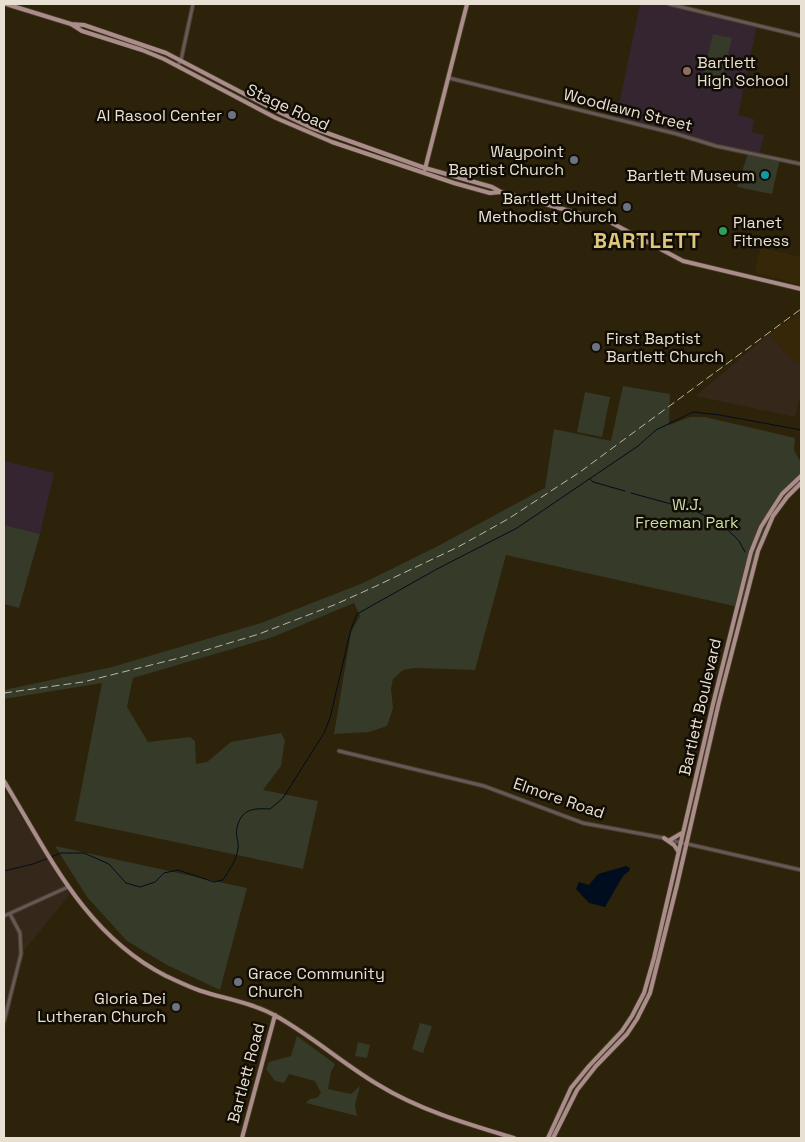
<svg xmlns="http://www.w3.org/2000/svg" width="805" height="1142" font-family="'Space Grotesk',sans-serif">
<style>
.built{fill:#352707}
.industrial{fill:#35281b}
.education{fill:#342531}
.green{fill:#353a29}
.water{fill:#000d1e}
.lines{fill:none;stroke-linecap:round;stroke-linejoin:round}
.stream{stroke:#000d1e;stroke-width:1}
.minor-casing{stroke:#473d26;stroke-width:5}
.major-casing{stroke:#473d26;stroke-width:5.5}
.minor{stroke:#665858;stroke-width:3}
.major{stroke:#aa8d8b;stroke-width:4}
.rail{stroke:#bdb5a5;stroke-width:1;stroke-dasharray:8 4;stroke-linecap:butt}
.education-dot{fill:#8d6e63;stroke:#110c04;stroke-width:2}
.worship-dot{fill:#6b7280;stroke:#110c04;stroke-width:2}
.culture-dot{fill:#0f9aa8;stroke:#110c04;stroke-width:2}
.leisure-dot{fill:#2e9e5b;stroke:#110c04;stroke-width:2}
.labels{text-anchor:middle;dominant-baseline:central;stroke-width:5;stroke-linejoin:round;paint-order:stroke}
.poi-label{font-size:16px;fill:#e8e1d3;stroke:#110c04;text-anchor:end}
.street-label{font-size:16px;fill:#e8e1d3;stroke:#110c04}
.park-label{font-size:16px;fill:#cbdda5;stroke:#110c04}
.district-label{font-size:21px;font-weight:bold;letter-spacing:1px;fill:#dec67a;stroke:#110c04}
</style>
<rect width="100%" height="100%" fill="#2d220a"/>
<path class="built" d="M760,247l41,10v28l-45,-12 -1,-2z
M798,314l3,1v49l-10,-5 -22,-25z"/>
<path class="industrial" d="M769,334l22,25 10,5v30l-6,23 -99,-21z
M4,790l66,104 -47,58 -19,84z"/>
<path class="education" d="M640,4h29l88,21 -19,90 16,4 -2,13 12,3 -5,20 -43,-9 -100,-27z
M4,461l50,12 -14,61 -36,-9z"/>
<path class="green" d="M713,34l19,4 -10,41 -19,-5z
M748,153l32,6 -8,35 -35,-7z
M623,386l47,8 -1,31 21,-8h15l90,21 -1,12 7,13v20l-22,24 -21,44 -15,57 -237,-53 -31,115 -60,-2 -12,2 -10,9 -2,10 2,19 -6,18 -18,6 -35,2 17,-102 9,-16 -6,-13 -81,34 -140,41 -6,29 21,35 42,-5 5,4 1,23 11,-2 24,-20 50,-9 4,7 -4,26 -18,24 55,11 -15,68 -228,-48 27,-138 -98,16v-9l108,-23 149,-44 102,-40 73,-36 109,-59 9,-59 57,12z
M585,392l25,5 -8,40 -25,-5z
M4,525l36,9 -21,74 -15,-4z
M55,846l192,42 -27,102 -53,-25 -40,-24 -40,-44z
M420,1023l12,3 -9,27 -11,-4z
M297,1036l38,28 -4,8 -3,17 23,5 9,-8 -5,19 2,11 -51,-13 4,-4 7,-1 4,-5 -6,-12 -26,-7 -5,9 -9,-2 -9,-12 3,-7 22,-6z
M358,1042l12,3 -3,13 -12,-2z"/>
<path class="water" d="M626,866l4,2 -1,3 -6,5 -18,31 -16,-4 -13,-14 3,-7 10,3 9,-11z"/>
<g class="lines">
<path class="stream" d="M590,479l3,3 32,9
M631,493l62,17 28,13 18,18 6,11
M4,871l29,-7 28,-11h23l25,11 17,19 14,4 15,-5 9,-9 14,-3 36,12 9,-2c6,-10 14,-20 15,-32 1,-6 -3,-14 -1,-20 4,-19 16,-20 33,-19l13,-11 41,-65 6,-15 21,-89 6,-15 80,-45 80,-41 121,-82 18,-16 37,-18 27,3 81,15"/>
<defs>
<path id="minor" d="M669,4l132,32
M178,65l3,-5 12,-56
M449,78l228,56 39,12 85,18
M339,751l145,35 99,37 81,15
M670,840l131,30
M4,916l64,-29
M4,1021l17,-67 -1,-21 -10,-19"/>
<path id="major" d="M6,4l65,20 11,7 60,19 22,9 112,59 56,24 122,41 36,10 11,-1
M71,24l13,1 82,28 113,59 31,15 115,41 67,19 9,5 109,30 73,39 118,28
M425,169l42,-165
M4,781c45,74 81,154 162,195 11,5 23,11 35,15 25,8 52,12 75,25 36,20 66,47 101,68 42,26 90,40 137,54
M664,838l10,7 4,6
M670,840l12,-7
M242,1138l33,-123
M548,1138l23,-50 18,-22 33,-35 10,-15 12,-23 10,-35 59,-254 38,-152 10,-25 12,-19 9,-14 19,-18
M553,1138l24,-48 19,-24 31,-32 10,-15 13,-26 27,-108 42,-183 39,-151 15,-35 14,-19 14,-14"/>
</defs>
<use href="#minor" class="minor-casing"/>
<use href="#major" class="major-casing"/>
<use href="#minor" class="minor"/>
<use href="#major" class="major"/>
<path class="rail" d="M4,693l79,-11 100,-25 76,-23 75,-29 40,-18 84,-40 50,-28 72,-47 221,-163"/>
</g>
<circle class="education-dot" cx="687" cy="71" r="5"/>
<g class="worship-dot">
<circle cx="232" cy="115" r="5"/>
<circle cx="574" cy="160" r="5"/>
<circle cx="627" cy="207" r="5"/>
<circle cx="596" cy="347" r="5"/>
<circle cx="238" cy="982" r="5"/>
<circle cx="176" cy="1007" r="5"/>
</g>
<circle class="culture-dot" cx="765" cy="175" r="5"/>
<circle class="leisure-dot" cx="723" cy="231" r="5"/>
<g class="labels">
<g class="poi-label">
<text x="697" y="62" text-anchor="start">Bartlett<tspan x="697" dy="18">High School</tspan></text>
<text x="222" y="115">Al Rasool Center</text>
<text x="564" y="151">Waypoint<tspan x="564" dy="18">Baptist Church</tspan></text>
<text x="755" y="175">Bartlett Museum</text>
<text x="617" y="198">Bartlett United<tspan x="617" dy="18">Methodist Church</tspan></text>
<text x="733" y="222" text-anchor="start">Planet<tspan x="733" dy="18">Fitness</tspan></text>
<text x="606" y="338" text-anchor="start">First Baptist<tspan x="606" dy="18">Bartlett Church</tspan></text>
<text x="248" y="973" text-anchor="start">Grace Community<tspan x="248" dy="18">Church</tspan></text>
<text x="166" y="998">Gloria Dei<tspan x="166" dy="18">Lutheran Church</tspan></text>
</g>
<g class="street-label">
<text transform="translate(288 107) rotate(25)">Stage Road</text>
<text transform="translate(628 110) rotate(14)">Woodlawn Street</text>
<text transform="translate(700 707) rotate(-77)">Bartlett Boulevard</text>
<text transform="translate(559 798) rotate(19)">Elmore Road</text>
<text transform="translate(246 1073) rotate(-75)">Bartlett Road</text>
</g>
<g class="park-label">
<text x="687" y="504">W.J.<tspan x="687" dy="18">Freeman Park</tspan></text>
</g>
<g class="district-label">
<text x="647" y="240">BARTLETT</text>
</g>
</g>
<rect width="805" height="1142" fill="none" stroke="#e8e1d3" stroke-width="10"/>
</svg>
